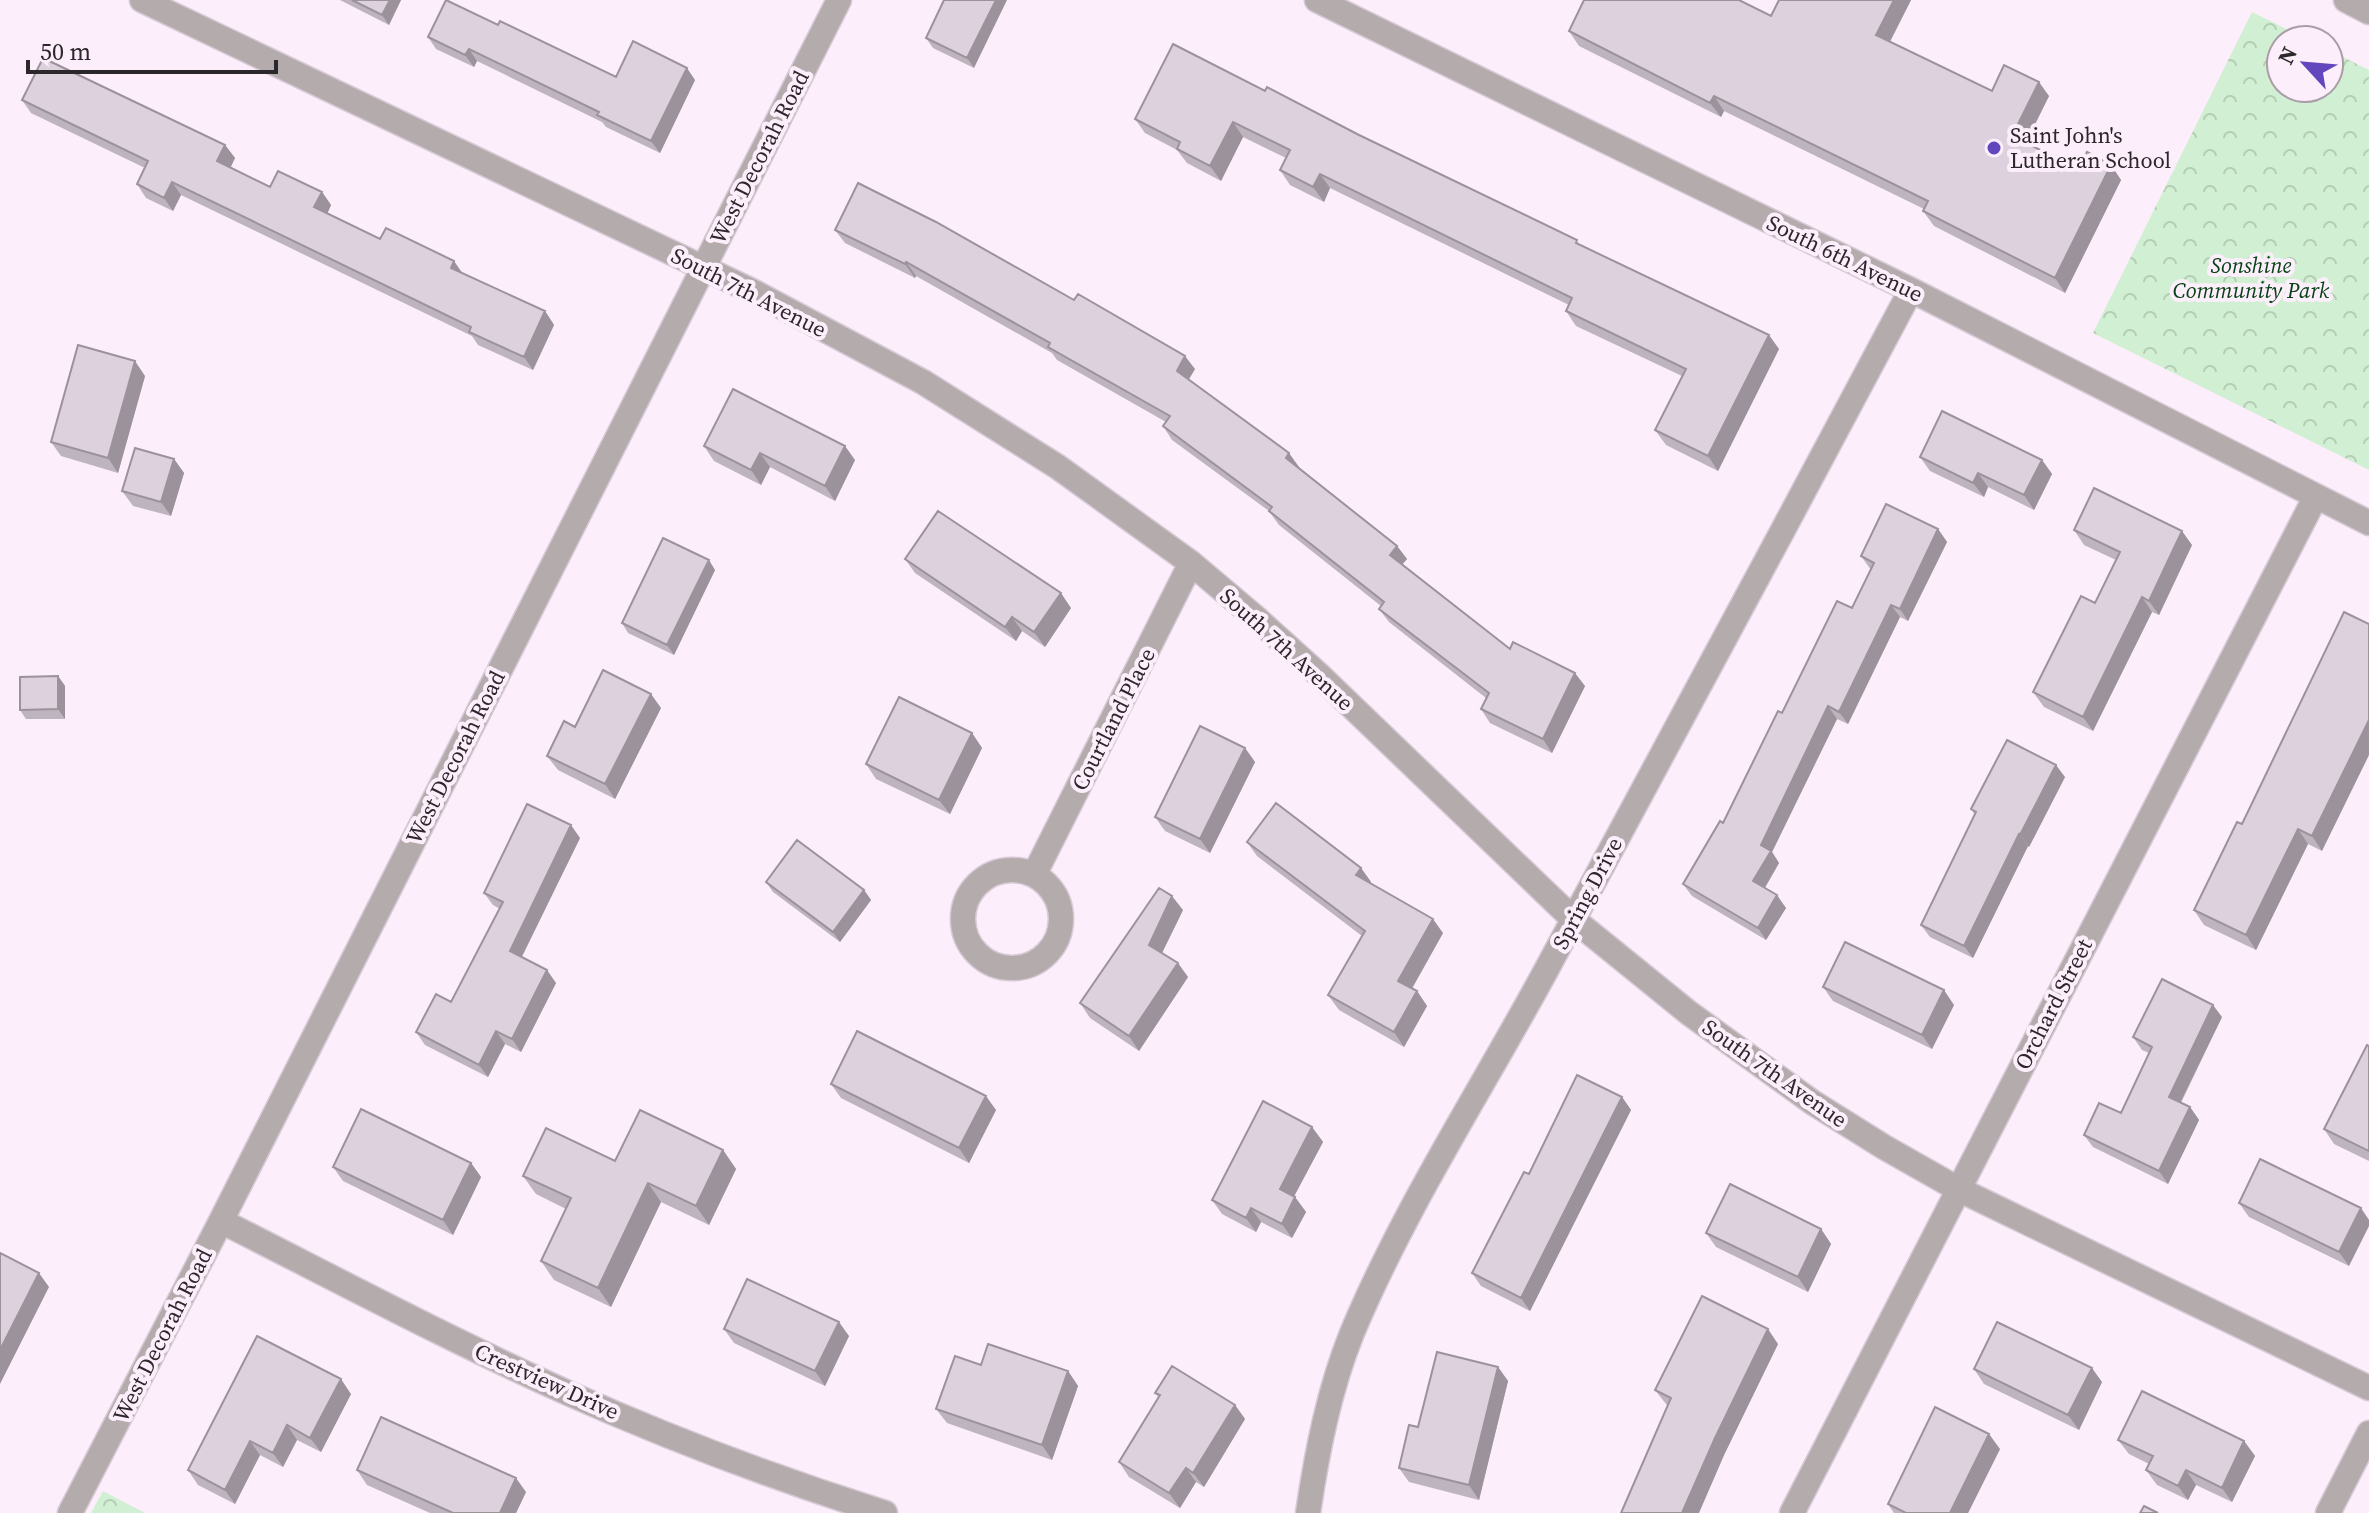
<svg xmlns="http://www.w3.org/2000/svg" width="2369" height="1513" font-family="'Source Serif 4',serif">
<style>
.park{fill:url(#park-crowns)}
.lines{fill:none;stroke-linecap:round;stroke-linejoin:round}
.minor-casing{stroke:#d7cad6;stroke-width:27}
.minor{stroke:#b4acac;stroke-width:24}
.wall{fill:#beb4bf}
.shaded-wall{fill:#9b929b}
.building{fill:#ddd1de;stroke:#9b929b;stroke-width:2}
.poi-dot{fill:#6246be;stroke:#fceefb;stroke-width:3}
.labels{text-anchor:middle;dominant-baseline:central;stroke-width:8;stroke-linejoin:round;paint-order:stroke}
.poi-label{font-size:22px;fill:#2c272b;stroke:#fceefb;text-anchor:start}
.street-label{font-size:22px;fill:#2c272b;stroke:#fceefb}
.park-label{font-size:22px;font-style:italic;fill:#074214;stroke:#fceefb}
</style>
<defs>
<pattern id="park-crowns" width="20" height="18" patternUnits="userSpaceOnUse" patternTransform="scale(2)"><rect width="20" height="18" fill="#d1efd2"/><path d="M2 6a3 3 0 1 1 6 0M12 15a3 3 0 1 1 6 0" fill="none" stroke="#b4cdb4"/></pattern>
</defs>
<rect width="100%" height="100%" fill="#fceefb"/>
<path class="park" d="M2252,12l57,28h-28v48h48v-38l40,20v400l-276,-137z
M103,1491l42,22h-54z"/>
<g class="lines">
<defs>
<path id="minor" d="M142,0l610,291 171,91 135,85 133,96 65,55 63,57 254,244 116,94 123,89 72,45 74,42 411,199
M1317,0l594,290 458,233
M2346,0l23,12
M963 919a49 49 0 1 1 98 0a49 49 0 1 1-98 0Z
M1034,875l157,-312
M221,1221c115,58 229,119 347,172 103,46 209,86 317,120
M70,1513l151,-292 618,-1221
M1308,1513c9,-61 21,-123 44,-180 54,-129 132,-247 198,-370 120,-224 242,-448 361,-673
M1792,1513l524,-1017
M2328,1513l41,-80"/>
</defs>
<use href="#minor" class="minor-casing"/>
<use href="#minor" class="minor"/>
</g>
<path class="wall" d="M340,0h61l-12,25z
M944,0l30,68 -41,-20 -7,-10z
M1779,0h132l-21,42 102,49 57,5 -23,47 53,26 32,-4 10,15 -56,113 -131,-67 -11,-15 1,-2 -200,-98 -3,6 -142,-71 -10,-15 202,-15z
M498,25l118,52 79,3 -35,73 -54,-26 -4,-5 -125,-61 -3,6 -38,-18 -8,-12z
M1265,91l94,44 222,110 198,104 -61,122 -52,-26 -11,-15 27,-54 -106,-50 -10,-15 3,-6 -239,-117 -6,14 -34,-17 -10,-15 6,-12 -43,-21 -22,44 -34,-18 -10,-13 -32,-17 -10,-14z
M22,100l203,45 10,13 -5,10 40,19 52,5 9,13 -4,9 53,25 82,34 83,38 9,14 -21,45 -55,-25 -6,-9 -291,-141 -8,16 -27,-13 -9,-14 8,-16 -114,-55z
M835,230l360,139 -6,10 208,167 10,13 -5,6 108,84 75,37 -33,67 -62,-30 -9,-14 5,-11 -97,-76 -10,-13 2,-3 -102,-81 -10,-14 -97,-71 -9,-14 3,-4 -109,-62 -5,-7 -136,-77 -1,2 -70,-35z
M145,376l-27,97 -57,-17 -10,-14z
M704,446l151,14 -20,41 -65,-34 -9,18 -47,-24z
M1920,457l122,3 10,14 -18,36 -46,-23 -4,10 -54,-26z
M174,459l10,14 -13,43 -38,-10 -11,-15z
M1938,529l9,13 -39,79 -8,-4 -52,107 -11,-5 -65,133 7,11 -14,25 21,20 -20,32 -74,-44 -9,-12 40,-61 59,-110 70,-105 19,-38 -10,-14z
M2074,530l118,15 -33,70 -7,-3 -59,119 -49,-24 -11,-15 62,-89 21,-43 -32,-15z
M905,559l166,49 -26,39 -23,-16 -6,10 -101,-68z
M715,570l-41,85 -46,-22 -6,-10z
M2344,612l-22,239 -14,-7 -52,106 -52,-25 -10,-15 48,-86z
M58,676l7,10v33h-39l-6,-9z
M661,708l-46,91 -57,-29 -11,-14 28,-29z
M972,733l10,15 -32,66 -74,-35 -10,-15z
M1245,748l10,14 -45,91 -45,-22 -10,-14z
M2065,777l-36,70 -1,-1 -55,112 -43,-21 -9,-12 54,-110 -4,-6z
M580,838l-58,119 34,26 -35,69 -16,-8 -17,33 -63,-32 -9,-13 35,-30 49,-93 -7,-4 -9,-12z
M1247,842l114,26 10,14 -1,1 73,50 -31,56 5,2 10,15 -23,41 -65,-37 -11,-15 34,-59 -105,-80z
M766,882l98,8 7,10 -31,42 -67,-50z
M1183,910l-21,43 26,24 -49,74 -49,-33 -10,-15z
M1823,987l131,18 -22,44 -99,-48z
M2222,1017l-41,86 9,4 9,13 -31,64 -75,-37 -9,-12 37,-22 28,-60 -7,-3 -9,-13z
M2369,1046v115l-35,-17 -10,-15z
M831,1084l165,26 -27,53 -128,-65z
M1622,1097l9,13 -101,201 -49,-25 -9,-13 57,-99z
M1312,1127l11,15 -29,54 12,16 -14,26 -31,-16 -5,10 -34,-18 -10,-14z
M723,1150l13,19 -27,56 -48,-23 -50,105 -57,-27 -13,-19 25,-52 -30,-15 -13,-18 92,-15z
M471,1163l10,14 -28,58 -110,-54 -10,-14z
M2239,1203l122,5 -12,58 -100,-49z
M1821,1229l10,15 -23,48 -92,-45 -10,-14z
M724,1329l125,7 -24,50 -91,-43z
M1778,1344l-53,109 -59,-49 -11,-14z
M981,1365l87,6 10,15 -26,74 -105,-37 -11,-14z
M1498,1367l10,14 -29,119 -70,-18 -10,-14 19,-41z
M1974,1369l128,13 -23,48 -95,-46z
M1155,1393l80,12 10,14 -41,68 -8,-5 -16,26 -51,-31 -10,-15 40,-64z
M351,1394l-30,58 -24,-12 -14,27 -23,-12 -25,49 -37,-19 -10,-15z
M2118,1440l126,1 11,15 -23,46 -36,-17 -8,15 -31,-15 -11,-15 3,-6 -20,-10z
M2000,1449l-32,64h-74l-6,-9z
M357,1470l169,22 -10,21h-86l-63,-28z"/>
<path class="shaded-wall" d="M390,0h11l-12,25 -7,-10z
M996,0h11l-33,68 -7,-10z
M1894,0h17l-25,49 -10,-14z
M469,49l8,12 -3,6 -9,-12z
M687,68l8,12 -35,73 -9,-12z
M2039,82l10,14 -27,54 -10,-14z
M1714,96l10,15 -3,6 -11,-14z
M1233,122l10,15 -22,44 -11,-15z
M225,145l10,13 -8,17 -10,-14z
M2111,165l10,15 -56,113 -10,-15z
M1320,174l10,14 -6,14 -11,-15z
M172,182l9,13 -8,16 -9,-13z
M322,192l9,13 -7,16 -10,-14z
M454,261l9,13 -12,-6z
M906,262l10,14 -1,2 -10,-14z
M545,311l9,14 -21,45 -9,-13z
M1769,335l10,14 -61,122 -10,-15z
M1185,356l10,13 -9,15 -9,-13z
M135,361l10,15 -27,97 -10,-15z
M845,446l10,14 -20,41 -10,-15z
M760,453l10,14 -9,18 -10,-15z
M1289,453l10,14 -4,4 -9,-13z
M174,459l10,14 -13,43 -10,-14z
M2042,460l10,14 -18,36 -10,-15z
M1978,473l10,14 -4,10 -11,-14z
M1938,529l9,13 -39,79 -8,-12z
M2182,531l10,14 -33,70 -10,-14z
M1397,546l10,13 -8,9 -9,-13z
M709,560l6,10 -41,85 -7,-10z
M1061,593l10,15 -26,39 -11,-15z
M2142,597l10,15 -59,119 -10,-14z
M1891,605l9,12 -52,107 -9,-12z
M1012,617l10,14 -6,10 -11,-14z
M1575,673l10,13 -33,67 -9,-14z
M58,676l7,10v33l-7,-10z
M651,694l10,14 -46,91 -10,-15z
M1828,706l9,13 -65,133 7,11 -18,31 -8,-13 8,-36z
M2369,720v35l-47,96 -10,-15z
M972,733l10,15 -32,66 -11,-14z
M1245,748l10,14 -45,91 -10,-14z
M2056,765l9,12 -36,70 -9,-12z
M571,825l9,13 -62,126 -8,-13z
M2298,829l10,15 -52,106 -10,-15z
M2019,834l9,12 -55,112 -9,-12z
M1361,868l10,14 -5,8 -10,-15z
M864,890l7,10 -31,42 -7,-10z
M1777,895l9,13 -20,32 -8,-12z
M1172,896l11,14 -24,49 -10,-14z
M1433,919l10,14 -35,62 -10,-14z
M1178,963l10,14 -49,74 -10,-15z
M547,970l9,13 -35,69 -9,-13z
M1944,990l10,15 -22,44 -10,-14z
M1417,991l10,15 -23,41 -10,-15z
M2213,1005l9,12 -45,92 -8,-12z
M496,1031l9,13 -17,33 -9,-12z
M986,1096l10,14 -27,53 -10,-15z
M1622,1097l9,13 -101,201 -9,-13z
M2190,1107l9,13 -31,64 -9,-13z
M1312,1127l11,15 -33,62 -10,-15z
M723,1150l13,19 -27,56 -13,-19z
M471,1163l10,14 -28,58 -10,-15z
M648,1183l13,19 -50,105 -13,-19z
M1295,1197l11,15 -14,26 -10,-14z
M1251,1208l10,14 -5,10 -10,-14z
M2361,1208l8,12v6l-20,40 -10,-14z
M1821,1229l10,15 -23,48 -10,-15z
M39,1273l10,14 -49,97v-34z
M839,1322l10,14 -24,50 -10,-15z
M1768,1329l10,15 -53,109 -26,60h-17l33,-75z
M1498,1367l10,14 -29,119 -10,-15z
M2092,1368l10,14 -23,48 -11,-15z
M1068,1371l10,15 -26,74 -10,-15z
M341,1379l10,15 -30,58 -11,-14z
M1235,1405l10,14 -41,68 -11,-14z
M287,1425l10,15 -14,27 -10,-14z
M1989,1434l11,15 -32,64h-18z
M250,1441l10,14 -25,49 -10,-14z
M2244,1441l11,15 -23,46 -10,-14z
M1186,1468l10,14 -16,26 -11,-15z
M2186,1470l10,15 -8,15 -10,-14z
M516,1478l10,14 -10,21h-16z"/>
<path class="building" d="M352,0h38l-8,15z
M446,0l52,25 2,-4 116,56 17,-36 54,27 -36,73 -54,-26 2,-3 -130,-63 -4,6 -37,-18z
M944,0h52l-29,58 -41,-20z
M1584,0h155l32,16 8,-16h115l-18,35 116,56 12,-26 35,17 -27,54 67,33 8,-17 24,13 -56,113 -132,-67 5,-10 -214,-105 -4,7 -141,-72z
M1173,44l92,47 2,-4 92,48 218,105 -1,3 193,92 -61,121 -53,-26 31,-61 -120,-58 6,-13 -252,-124 -7,13 -33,-17 10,-20 -57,-28 -23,44 -33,-17 3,-7 -45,-23z
M43,58l182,87 -8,16 53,26 8,-16 44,21 -8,15 66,32 6,-11 68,33 -3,7 94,43 -21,46 -55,-25 2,-5 -299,-145 -8,16 -27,-14 11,-23 -126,-61z
M858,183l78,39 138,78 4,-6 107,62 -8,15 112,82 -3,5 111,88 -7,9 120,94 3,-7 62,31 -32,66 -62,-30 8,-16 -110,-84 5,-7 -115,-91 3,-4 -109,-81 7,-10 -122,-69 2,-4 -144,-81 -1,2 -70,-34z
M78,345l57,16 -27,97 -57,-16z
M733,389l112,57 -20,40 -65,-33 -9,17 -47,-24z
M1942,411l100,49 -18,35 -46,-22 -5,10 -53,-26z
M135,448l39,11 -13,43 -39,-11z
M2094,488l88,43 -33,70 -7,-4 -59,120 -50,-25 48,-96 14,7 25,-51 -46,-22z
M1886,504l52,25 -38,80 -9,-4 -52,107 -11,-6 -67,139 10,6 -18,30 24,14 -19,33 -75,-44 37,-63 3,2 55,-112 4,2 55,-112 15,7 22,-45 -13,-7z
M938,511l123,82 -27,39 -22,-15 -7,10 -100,-68z
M663,538l46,22 -42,85 -45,-22z
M2344,612l25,12v96l-57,116 -14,-7 -52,106 -52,-25 43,-88 5,2z
M603,670l48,24 -46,90 -58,-28 17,-35 11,6z
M58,676v33l-38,1v-33z
M899,697l73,36 -33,67 -73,-36z
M1200,726l45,22 -45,91 -45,-22z
M2007,740l49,25 -36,70 -1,-1 -55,112 -43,-21 55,-113 -5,-3z
M1276,803l85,65 -5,7 77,44 -35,62 19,10 -23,41 -66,-37 37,-64 -118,-89z
M527,804l44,21 -61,126 37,19 -35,69 -16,-8 -17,34 -63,-33 20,-38 15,8 52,-100 -19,-9z
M797,840l67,50 -31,42 -67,-50z
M1159,888l13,8 -23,49 29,18 -49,73 -49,-33z
M1845,942l99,48 -22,45 -99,-48z
M2162,979l51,26 -44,92 21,10 -31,64 -75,-36 15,-32 22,10 31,-66 -19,-10z
M857,1031l129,65 -27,52 -128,-64z
M2367,1045l2,1v105l-45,-22z
M1577,1075l45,22 -101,201 -49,-25 52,-101 5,2z
M1263,1101l49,26 -32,62 15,8 -13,27 -31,-16 -5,10 -34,-18z
M361,1109l110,54 -28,57 -110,-53z
M640,1110l83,40 -27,56 -48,-23 -50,105 -57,-27 30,-63 -48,-22 23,-48 69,33z
M2260,1159l101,49 -22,44 -100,-49z
M1730,1184l91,45 -23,48 -92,-44z
M0,1253l39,20 -39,77z
M747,1279l92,43 -24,49 -91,-42z
M1702,1296l66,33 -53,109 -33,75h-61l50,-115 -16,-8z
M1997,1322l95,46 -24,47 -94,-46z
M257,1336l84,43 -31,59 -23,-13 -14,28 -23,-12 -25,49 -37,-20z
M988,1344l80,27 -26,74 -106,-36 19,-53 26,9z
M1437,1352l61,15 -29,118 -70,-17 10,-43 9,2z
M1172,1366l63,39 -42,68 -7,-5 -17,25 -50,-31 41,-67 -5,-2z
M2142,1391l102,50 -22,47 -36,-18 -8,16 -32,-16 7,-14 -35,-16z
M1935,1407l54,27 -39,79h-44l-18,-9z
M381,1417l135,61 -16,35h-47l-96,-43z
M2144,1506l14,7h-18z"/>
<circle class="poi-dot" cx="1994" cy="148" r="8"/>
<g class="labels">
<g class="poi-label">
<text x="2010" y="135">Saint John's<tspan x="2010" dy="25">Lutheran School</tspan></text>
</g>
<g class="street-label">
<text transform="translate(759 157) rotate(-63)">West Decorah Road</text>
<text transform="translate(1845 258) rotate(26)">South 6th Avenue</text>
<text transform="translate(749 292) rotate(27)">South 7th Avenue</text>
<text transform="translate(1287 649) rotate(42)">South 7th Avenue</text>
<text transform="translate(1113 719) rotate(-63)">Courtland Place</text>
<text transform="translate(455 757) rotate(-63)">West Decorah Road</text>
<text transform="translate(1587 893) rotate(-62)">Spring Drive</text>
<text transform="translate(2053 1004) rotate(-63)">Orchard Street</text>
<text transform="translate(1775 1073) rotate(35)">South 7th Avenue</text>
<text transform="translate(162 1335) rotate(-63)">West Decorah Road</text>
<text transform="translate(547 1381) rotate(24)">Crestview Drive</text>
</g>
<g class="park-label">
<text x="2251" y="265">Sonshine<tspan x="2251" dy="25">Community Park</tspan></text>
</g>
</g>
<g transform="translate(2305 64) rotate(296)"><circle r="38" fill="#fceefb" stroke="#a99ea8" stroke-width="2"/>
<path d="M0-6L14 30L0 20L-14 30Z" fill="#6246be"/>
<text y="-12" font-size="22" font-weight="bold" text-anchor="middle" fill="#2c272b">N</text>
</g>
<path d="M28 60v12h248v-12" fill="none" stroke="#2c272b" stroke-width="4"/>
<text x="40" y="60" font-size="24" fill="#2c272b" stroke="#fceefb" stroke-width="6" paint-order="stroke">50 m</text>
</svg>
